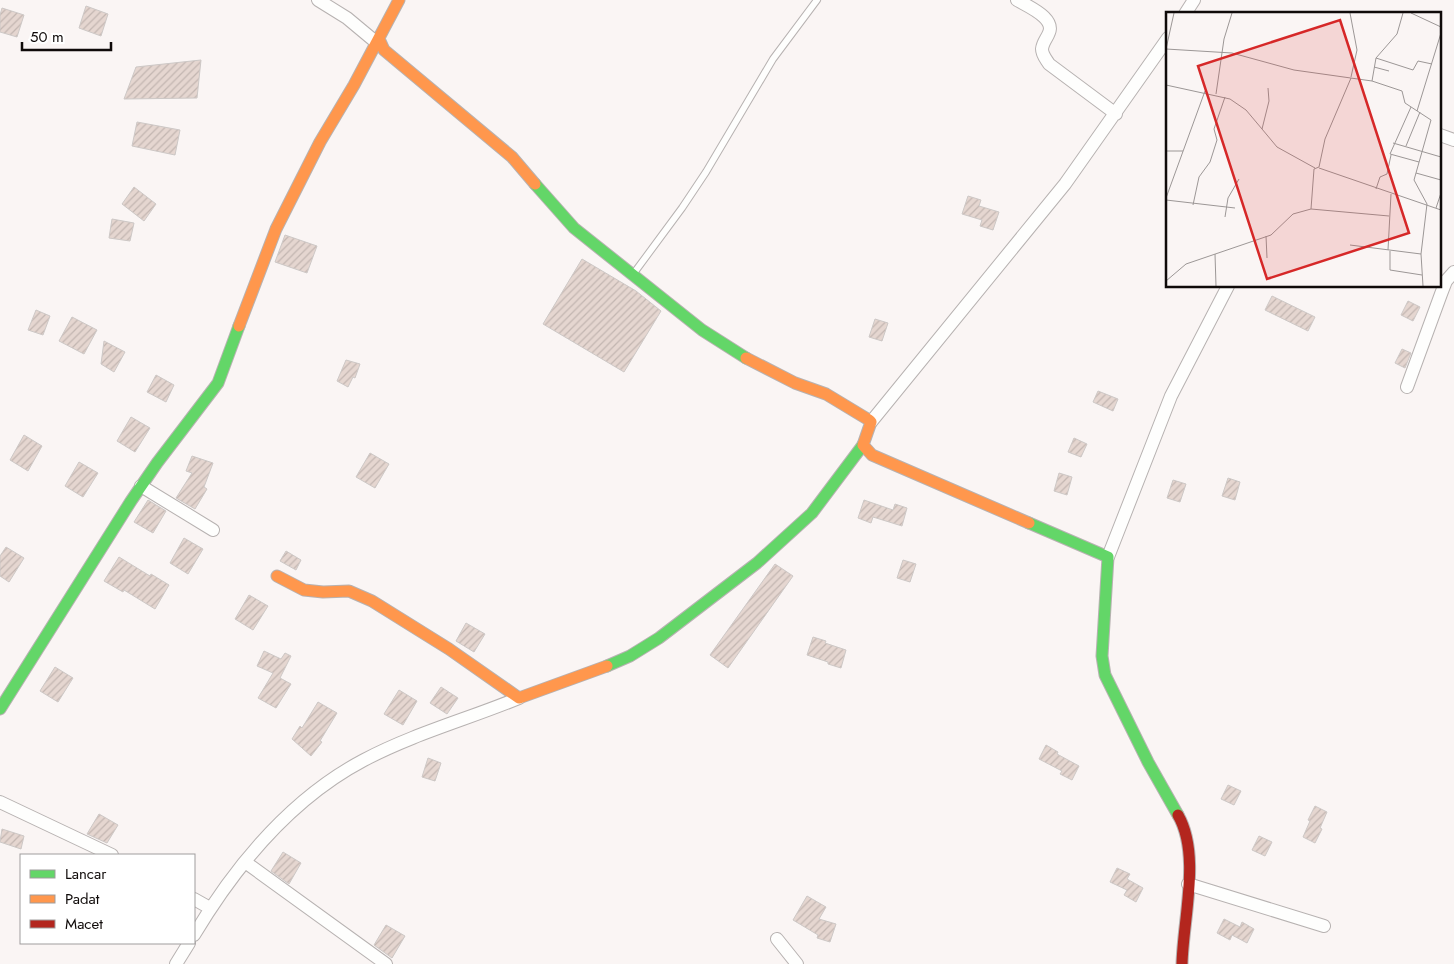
<svg xmlns="http://www.w3.org/2000/svg" width="1454" height="964" font-family="Jost,sans-serif">
<style>
.building{fill:url(#building-hatch);stroke:#cdc8c6}
.lines{fill:none;stroke-linecap:round;stroke-linejoin:round}
.lane-casing{stroke:#b7b2b1;stroke-width:8}
.street-casing{stroke:#b7b2b1;stroke-width:14}
.fast-casing{stroke:#b7b2b1;stroke-width:13}
.slow-casing{stroke:#b7b2b1;stroke-width:13}
.jam-casing{stroke:#b7b2b1;stroke-width:13}
.lane{stroke:#fefefd;stroke-width:6}
.street{stroke:#fefefd;stroke-width:12}
.fast{stroke:#63d668;stroke-width:11}
.slow{stroke:#ff974d;stroke-width:11}
.jam{stroke:#b3261e;stroke-width:11}
.inset-road{fill:none;stroke:#9c9796;stroke-width:1}
.view{fill:#d62828;fill-opacity:0.15;stroke:#d62828;stroke-width:2.5}
.inset-edge{fill:none;stroke:#0f0a09;stroke-width:2.5}
</style>
<defs>
<pattern id="building-hatch" width="6" height="6" patternUnits="userSpaceOnUse" patternTransform="scale(1.25)"><rect width="6" height="6" fill="#e5d6d0"/><path d="M-1 1l2-2M0 6l6-6M5 7l2-2" fill="none" stroke="#c3b6b1"/></pattern>
</defs>
<rect width="100%" height="100%" fill="#faf5f4"/>
<path class="building" d="M86,6l22,8 -7,22 -22,-8z
M2,8l22,7 -7,22 -17,-5v-17z
M201,60l-4,38 -73,1 12,-32z
M137,122l43,8 -5,25 -43,-9z
M134,187l22,17 -12,17 -22,-17z
M968,196l13,4 -2,6 20,6 -6,18 -13,-4 2,-6 -20,-6z
M112,219l22,4 -4,18 -21,-3z
M285,235l32,11 -10,27 -32,-11z
M582,259l54,32 25,20 -37,61 -81,-48z
M1272,296l43,21 -7,14 -43,-21z
M1408,301l12,6 -7,14 -12,-6z
M36,310l14,6 -7,19 -15,-5z
M72,317l25,13 -13,24 -25,-13z
M875,319l13,4 -6,18 -13,-4z
M104,341l21,11 -11,20 -13,-8z
M1402,349l9,4 -6,15 -10,-5z
M346,360l14,4 -5,14 -2,-1 -5,10 -11,-6z
M156,375l18,10 -8,17 -19,-10z
M1098,391l20,8 -5,12 -20,-9z
M131,417l19,11 -15,24 -18,-11z
M24,435l18,11 -14,25 -18,-11z
M1074,438l13,6 -6,13 -13,-5z
M370,453l19,11 -14,24 -19,-11z
M192,456l21,7 -9,24 3,2 -12,20 -19,-11 16,-25 -6,-2z
M79,462l19,11 -15,24 -18,-11z
M1059,473l13,4 -5,18 -13,-4z
M1228,478l12,4 -5,18 -13,-4z
M1173,480l13,4 -6,18 -13,-4z
M148,500l18,11 -13,22 -19,-11z
M864,500l29,10 2,-6 12,4 -5,18 -29,-9 -2,6 -13,-5z
M184,538l19,11 -15,25 -18,-11z
M6,547l18,11 -15,24 -9,-6v-20z
M286,551l15,9 -5,10 -16,-9z
M119,557l31,19 1,-2 18,11 -14,24 -31,-19 -1,2 -19,-11z
M903,560l13,4 -6,18 -13,-4z
M775,564l18,12 -65,92 -18,-13z
M249,595l19,11 -15,24 -18,-11z
M466,623l19,11 -11,18 -18,-11z
M813,637l13,4 -1,2 21,7 -5,18 -13,-4v-2l-21,-7z
M264,651l17,8 4,-6 6,3 -11,22 11,6 -15,24 -18,-10 15,-25 -16,-7z
M55,667l18,11 -15,24 -18,-11z
M441,687l17,11 -11,16 -17,-11z
M399,690l18,11 -14,24 -19,-11z
M318,702l19,11 -17,28 2,1 -11,14 -19,-17 8,-13 2,2z
M1046,745l12,7 -1,2 22,12 -7,14 -12,-6 2,-3 -23,-12z
M428,758l13,5 -6,18 -13,-4z
M1228,785l13,6 -7,14 -13,-6z
M1315,806l12,6 -7,16 2,1 -7,14 -12,-6 7,-16 -2,-1z
M99,814l19,11 -11,18 -20,-9z
M2,829l22,7 -3,13 -21,-7z
M1259,836l13,6 -7,14 -13,-6z
M283,852l18,11 -12,21 -18,-13z
M1117,868l13,6 -3,5 16,9 -7,14 -12,-7 3,-5 -17,-8z
M807,896l19,11 -7,12 17,5 -6,18 -13,-4 1,-3 -25,-15z
M1224,919l16,8 2,-5 12,7 -7,14 -15,-8 -2,5 -13,-7z
M386,925l19,11 -13,22 -18,-13z"/>
<g class="lines">
<defs>
<path id="lane" d="M634,273l48,-65 24,-36 67,-113 44,-59"/>
<path id="street" d="M318,0l29,18 30,25
M1017,0c9,5 20,10 27,17 14,14 -1,20 -2,32 0,6 4,10 7,15l67,50
M1185,14l9,-14
M1440,135l14,5
M1407,387l34,-93 5,-13 8,-9
M871,422l194,-238 103,-146
M141,486l72,44
M1108,557l63,-161 57,-110
M0,802l112,53
M245,862l141,102
M1188,884l136,42
M194,899l16,9
M194,935c42,-70 96,-136 170,-175 49,-26 104,-41 155,-62
M777,939l20,25
M176,964l13,-21"/>
<path id="fast" d="M535,184l39,44 128,102 44,28
M1029,523l79,34 -6,99 3,19 43,87 30,53
M607,666l23,-10 29,-18 98,-75 55,-50 51,-68
M0,709l131,-208 26,-38 61,-80 21,-57"/>
<path id="slow" d="M379,39l5,11 128,107 23,27
M239,326l37,-97 44,-87 34,-57 45,-85
M746,358l49,25 31,11 43,26 2,2 -8,23 9,10 157,68
M277,576l27,14 19,2 26,-1 23,10 77,48 70,49 88,-32"/>
<path id="jam" d="M1178,815c23,40 5,104 4,149"/>
</defs>
<use href="#lane" class="lane-casing"/>
<use href="#street" class="street-casing"/>
<use href="#fast" class="fast-casing"/>
<use href="#slow" class="slow-casing"/>
<use href="#jam" class="jam-casing"/>
<use href="#lane" class="lane"/>
<use href="#street" class="street"/>
<use href="#fast" class="fast"/>
<use href="#slow" class="slow"/>
<use href="#jam" class="jam"/>
</g>
<g transform="translate(1166 12)">
<rect width="275" height="275" fill="#faf5f4"/>
<path class="inset-road" d="M184,1l7,37 -6,27M245,1l30,14M0,37l66,4 62,17 78,11 30,10 3,12 26,17 -17,60 13,24 -6,50 2,32M0,37l8,-36M210,46l37,12 5,-9 14,3M208,55l15,4M206,69l4,-23 21,-24 6,-21M0,73l64,14 16,11 16,19M102,76l1,13 -7,28 15,18 38,21M50,82l8,-55 8,-26M245,95l-21,47 29,8M251,99l24,-78M227,131l48,14M240,134l14,-34M0,139h17M153,156l122,42M250,161l25,7M210,177l4,-12 7,-3 4,-19M0,186l39,-107M0,188l69,8M27,193l6,-28 11,-15 7,-22 -3,-11 11,-32M270,196l5,-15M145,197l78,7M59,205l3,-19 11,-19M100,224l1,22M184,233l71,9M222,238l3,-56M224,239v19l32,5M49,242l1,32M0,269l20,-17 85,-29 22,-21 18,-5 3,-40 5,-2 6,-28 26,-61"/>
<path class="view" d="M174,8l69,213 -142,46 -69,-213z"/>
<rect width="275" height="275" class="inset-edge"/>
</g>
<rect x="20" y="854" width="175" height="90" fill="#ffffff" stroke="#9f9d9d"/>
<rect x="30" y="870" width="25" height="8" fill="#63d668" stroke="#9f9d9d"/>
<text x="65" y="879" font-size="15" fill="#0f0a09">Lancar</text>
<rect x="30" y="895" width="25" height="8" fill="#ff974d" stroke="#9f9d9d"/>
<text x="65" y="904" font-size="15" fill="#0f0a09">Padat</text>
<rect x="30" y="920" width="25" height="8" fill="#b3261e" stroke="#9f9d9d"/>
<text x="65" y="929" font-size="15" fill="#0f0a09">Macet</text>
<path d="M22 42v8h89v-8" fill="none" stroke="#0f0a09" stroke-width="2.5"/>
<text x="30" y="42" font-size="15" fill="#0f0a09" stroke="#ffffff" stroke-width="4" paint-order="stroke">50 m</text>
</svg>
